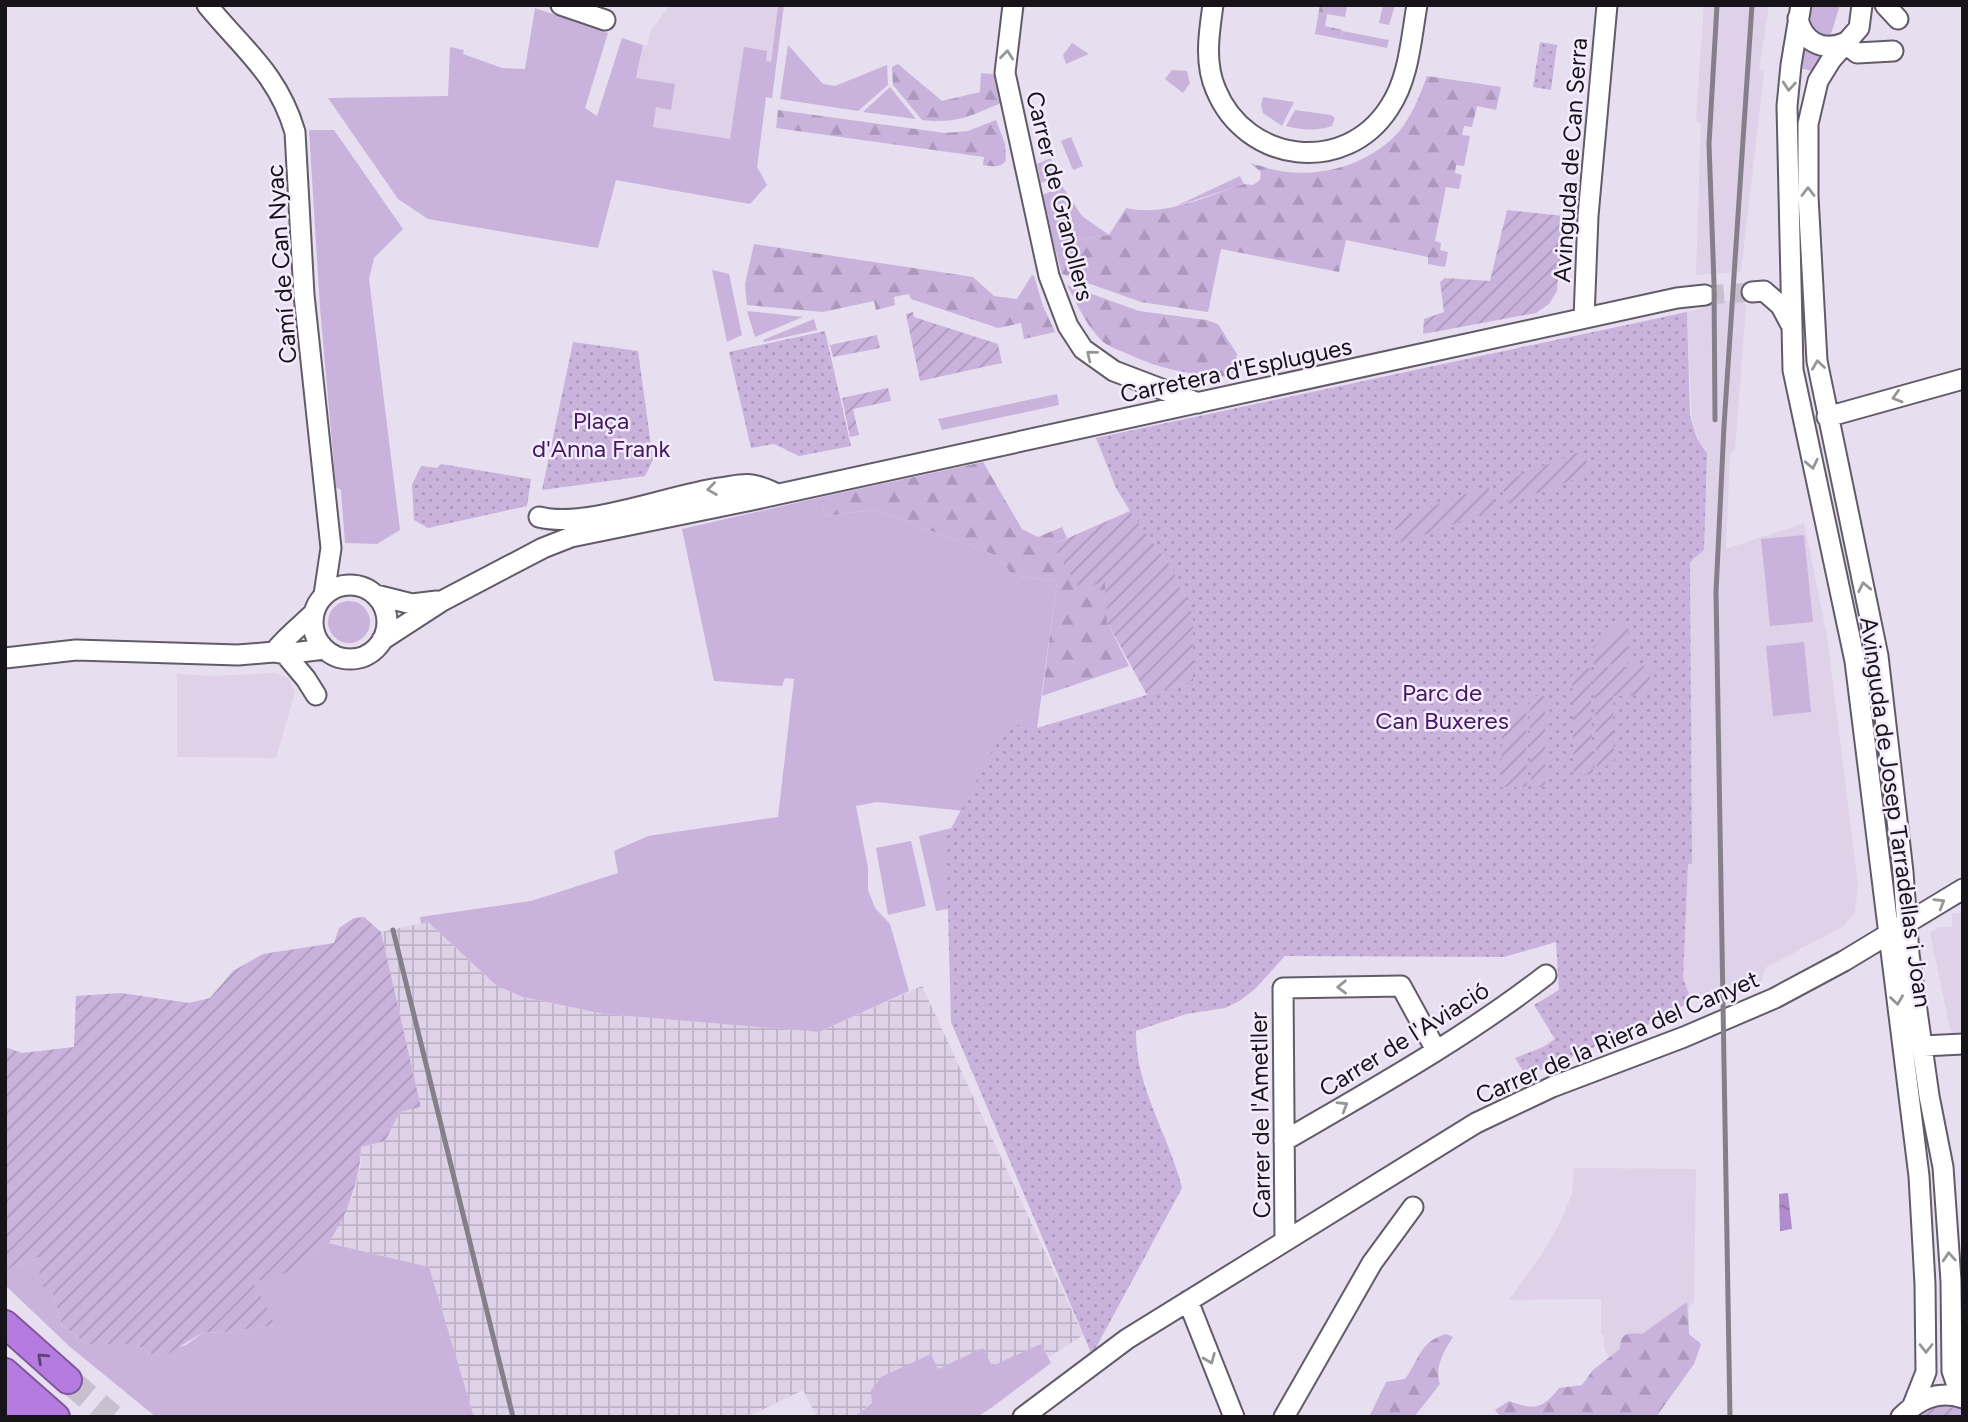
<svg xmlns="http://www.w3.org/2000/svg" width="1968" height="1422" font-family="Figtree,sans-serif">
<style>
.built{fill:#ded1e8}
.industrial{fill:url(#industrial-grid)}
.grass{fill:#c9b2dc}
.forest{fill:url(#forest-firs)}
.park{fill:url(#park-dots)}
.garden{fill:url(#garden-furrows)}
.water{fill:url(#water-ripples)}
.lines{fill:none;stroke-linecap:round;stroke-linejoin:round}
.minor-tunnel{stroke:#c8c0cf;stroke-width:19;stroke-dasharray:19 10;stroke-linecap:butt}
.highway-tunnel{stroke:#c8c0cf;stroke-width:26;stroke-dasharray:26 13;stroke-linecap:butt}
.minor-casing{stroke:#625b69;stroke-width:23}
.highway-casing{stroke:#7e579b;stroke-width:30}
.minor{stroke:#fff;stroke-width:19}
.highway{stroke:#b67be1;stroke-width:26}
.rail{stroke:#857f8a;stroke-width:5}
.oneway{stroke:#969598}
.oneway2{stroke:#5e4273}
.labels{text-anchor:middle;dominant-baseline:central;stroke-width:5;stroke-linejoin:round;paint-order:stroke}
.street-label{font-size:24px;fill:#161319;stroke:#f4ecfc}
.park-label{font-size:24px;fill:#451662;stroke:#f4ecfc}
</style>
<defs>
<pattern id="industrial-grid" width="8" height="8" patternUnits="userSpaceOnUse" patternTransform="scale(1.75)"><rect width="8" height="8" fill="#ded1e8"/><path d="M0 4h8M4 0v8" fill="none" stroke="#beb3c6"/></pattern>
<pattern id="forest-firs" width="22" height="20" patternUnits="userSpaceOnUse" patternTransform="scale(1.75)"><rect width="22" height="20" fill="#c9b2dc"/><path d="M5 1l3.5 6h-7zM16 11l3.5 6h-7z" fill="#ac98bc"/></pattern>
<pattern id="park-dots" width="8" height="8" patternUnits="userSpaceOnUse" patternTransform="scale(1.75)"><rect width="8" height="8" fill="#c9b2dc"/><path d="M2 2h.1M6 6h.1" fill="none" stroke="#ac98bc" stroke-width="1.8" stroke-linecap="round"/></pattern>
<pattern id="garden-furrows" width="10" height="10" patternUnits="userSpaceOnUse" patternTransform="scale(1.75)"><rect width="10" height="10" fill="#c9b2dc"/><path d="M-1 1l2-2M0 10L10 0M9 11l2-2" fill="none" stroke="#ac98bc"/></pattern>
<pattern id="water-ripples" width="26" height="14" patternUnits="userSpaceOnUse" patternTransform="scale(1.75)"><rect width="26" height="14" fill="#b08ccc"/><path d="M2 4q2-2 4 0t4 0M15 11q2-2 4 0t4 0" fill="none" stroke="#8e71a5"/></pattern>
</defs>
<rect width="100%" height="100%" fill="#e7deef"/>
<path class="built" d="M670,5h108l-21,162 10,18 -17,19 -134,-24 27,-135 4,1 4,-16z
M1704,5h73l-8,1 -10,63 5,2 -23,201 -45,3 5,-151 -5,-3z
M1742,301l4,4 -11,145 -5,4 -4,95 78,-26 23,113 31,250 -3,26 -11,14 -79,42 -5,18 -30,13 -25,4 1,-7 -14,5 -9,-22 5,-116 4,-1 -2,-300 14,-12 2,-100 -7,-9 -7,-19 -5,-110 14,-3 9,-7z
M276,673l12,5 7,14 -19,66 -99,-1v-83l37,2z
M1952,913h11v119l-12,1 -21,-100 9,-6h13z
M1574,1168l122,1 -2,133 -5,4v35l-75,27 -10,-20v-13l-3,-1v-35l-92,1 33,-46 18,-31 12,-29z"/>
<path class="industrial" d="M428,922l69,64 26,11 81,17 215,18 103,-46 161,349 -35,23 -7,-13 -50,22 -53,2 -7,-15 -77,63h-37l-14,-27 -56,27h-273l-45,-150 -101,-24 26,-49 7,-31v-16l24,-6 15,-29 21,-6 -40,-174z"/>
<path class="grass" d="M778,5h6l-12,93 -6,-1 -9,70 10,18 -17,19 -134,-24 -18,68 -170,-29 -30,-20 -70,-101 120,-2 2,-49 14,3 -1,4 39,14 23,1 10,-61 73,25 -23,75 12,8 25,-78 21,7 -7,33 39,6 -4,26 -15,-3 -3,20 77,12 14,-92 23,4 -1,10 5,1z
M1383,5h12l-6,20 -10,-2z
M1813,5h27l-11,35c-15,-8 -23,-17 -16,-35z
M1342,31l47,9 -2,8 -46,-9z
M1072,43l17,11 -23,10 -3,-9z
M788,45l35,39 12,2 52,-21 1,20 -30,26 -78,-12z
M1804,50l17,8 -5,14 -17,-4z
M1172,70l15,1 3,12 -7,10 -18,-14z
M890,87l26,32 -53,-7z
M1263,97l31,5 -12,24 -19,-13 -2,-8z
M1295,110l36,5 4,3 -3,8c-14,5 -31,4 -46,0z
M309,130h25l69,99 -29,29 -5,21 31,251 -23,14 -32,-1 -4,-53 -5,-3 -16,-179z
M1071,137l12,29 -10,4 -12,-29z
M1051,158l7,18 -17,7 -4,-19z
M1240,176l4,8 -70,23z
M1062,186l20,30 27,19 -55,9 -11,-49z
M712,270l17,4 13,61 -15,7z
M1032,275l2,1 9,30 -26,-7z
M747,311l56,6 -48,20z
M814,319l3,11 -53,12 -1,-2z
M1057,394l2,11 -117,25 -4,-11z
M822,497l3,19 50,-6 123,46 14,19 45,6 -20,147 -63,84 -97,-10 -21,4 12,62v22l7,18 15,16 19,67 -90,41 -215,-18 -81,-17 -26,-11 -69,-64 -7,2 -1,-7 111,-16 87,-28 -4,-22 34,-15 130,-19 16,-138 -9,-1 -3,8 -68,-5 -32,-152z
M1804,535l9,87 -43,4 -9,-87z
M328 622a21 21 0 1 1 42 0a21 21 0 1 1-42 0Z
M1804,642l7,70 -38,4 -7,-70z
M964,825l16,78 -44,8 -17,-75z
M911,841l15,65 -38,9 -12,-67z
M328,1243l101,24 45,150h-318l-87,-71 -64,-61v-15l34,-13 13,34 10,34 25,19h48l17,10 34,-9 18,-13 15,1 55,-8 -21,-44 63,-25z
M1041,1344l10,19 -60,45 -14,9h-123l18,-14 -1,-12 10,-14 50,-23 7,15 45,-21 9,18z"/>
<path class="forest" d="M1320,5h27l-2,12 -18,-3 -2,12 17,4 -1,9 -26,-5z
M898,64l44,37 38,-9 1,-19 18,2 2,28c-30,13 -46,21 -79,17l-29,-35 -1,-18z
M1427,76l74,11 -5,23 -19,-4 -5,21 -8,-1 -2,9 8,1 -6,30 -8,-1 -1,8 7,2 -3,14 -13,-2 -11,54 6,2 -1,7 8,2 -3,15 -17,-3v-7l-82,-17 -7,32 -118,-23 -13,63 -67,-10 -79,-28 -8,-30 55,-9 17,-27c40,9 81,-12 118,-24l9,1 7,-5 1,-8 -11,-9c12,3 25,8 37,9 42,5 92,-12 117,-47 10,-15 17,-32 23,-49z
M778,110l167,23 23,-2 28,-11 9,24 1,16c-5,9 -14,6 -23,5l1,-8 -208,-29z
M754,244l219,33 21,19 23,3 26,7 12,26 -31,7 -3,-16 -23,5 -87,-29 -2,-5 -15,3 1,8 -19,5 -2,-9 -51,11 -76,-7 -2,-21z
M1067,285l72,26 67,9 12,4 19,30 -5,23c-38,-2 -72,-7 -106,-24 -7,-3 -14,-5 -20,-9 -18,-14 -29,-40 -39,-59z
M983,462l39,67 16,8 24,-10 5,11 -15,7 54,36 1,41 22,44 -87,30 15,-115 -45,-6 -14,-19 -123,-46 -50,6 -3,-19z
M1687,1302l2,32 12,10 -7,20 -38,53h-155l-6,-7 14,-9c25,9 33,9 50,-13l23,-3 11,-15 27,-21c0,-16 8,-17 22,-15z
M1446,1334l7,3c-9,14 -19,31 -13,47l-26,33h-45l17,-35 19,-3c15,-20 14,-37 41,-45z"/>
<path class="park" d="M1540,42l17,3 -6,45 -18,-3z
M1687,312l3,104 7,23 10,14 -3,97 -14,12 2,301 -4,1 -5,115 9,22 -38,21 -128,54 -11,-18 28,-11 12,-8 -21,-34 25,-15 -3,-48 -52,15 -219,-1 -30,33 -14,11 -16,8 -39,6 -50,17c-1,56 33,104 46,157l-90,167 -141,-333 -5,-184 61,-115 30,5 156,-47v-66l-21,-47 -42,-57 -14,-23 -20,-50z
M825,331l26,115 -52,10 -25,-12 -23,4 -22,-96z
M573,342l65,9 15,109 -8,16 -103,14z
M441,464l90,15 -4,27 -99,22 -14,-8 -2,-35 9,-19 16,2z"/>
<path class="garden" d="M1507,210l57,6 -7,75 -8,13 -13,9 -113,21 1,-15 20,-7 -4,-30 5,-4 45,3z
M913,312l1,5 84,27 4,19 -82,18 -14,-67z
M877,335l3,13 -47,9 -3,-12z
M888,388l3,13 -38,8 6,26 -9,2 -8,-39z
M1583,451l8,22 -82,31 -8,-22z
M1488,486l8,23 -95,34 -8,-22z
M1130,511l42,57 21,47v66l-46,14 -40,-73 -2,-40 -25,7 -28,-44z
M1620,625h8l1,39 -35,1 -1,-18z
M1650,666v29l-37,1 1,64 -17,14 -3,-106z
M1590,668l3,106 -19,1 -2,-100 8,-6z
M1529,696h16v91h-14z
M1526,702l1,85h-26l1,-65z
M364,917l17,15 40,175 -21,5 -15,29 -24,6c0,33 -19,86 -44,108 -17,14 -43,24 -64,26l22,44 -56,8 -15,-1 -40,24 -12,-2 -17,-10h-48l-25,-19 -10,-34 -12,-6 -1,-28 -34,13v-223l17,6 52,-6 2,-51 45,-3 68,10 21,-5 23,-27 30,-17 71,-11 5,-15 15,-10z
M1941,1404l22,5v8h-49l7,-6z"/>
<path class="water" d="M1788,1193l4,36 -12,2 -1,-37z"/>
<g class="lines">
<path class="minor-tunnel" d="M1705,295l47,-3"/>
<path class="highway-tunnel" d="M68,1380l44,37"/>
<defs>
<path id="minor" d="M207,5c36,44 71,69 88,127l9,163 27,253 -7,47
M561,5l44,15
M1013,5l-8,68 44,203 19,50 15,23 31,22 84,32
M1213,5c-4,28 -9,58 3,85 30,73 129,86 173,18 20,-29 22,-69 28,-103
M1801,5l-10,60 -4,41 6,264 62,291 64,515 6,108 1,88 -13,33
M1862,5l-3,23 -28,32 -13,21 -10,43v72l9,165 61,295 25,216 6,82 20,142 14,71 8,114 1,90 9,26
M1885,5l13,14
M1798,18c4,23 24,34 46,25
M1844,43l13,10 36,-2
M1752,292l12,-1 17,15 9,17
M1584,318l4,-102 19,-211
M1827,417l136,-38
M539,517c48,12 130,-22 181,-29 10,-1 23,-5 32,-3 9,1 18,6 26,9
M313 622a37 37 0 1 1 74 0a37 37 0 1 1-74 0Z
M376,595l36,9 25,-3
M382,640l60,-39 101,-53 28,-11 181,-37 925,-202 28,-3
M274,652c12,-15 26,-26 40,-39
M285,654l21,25 10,16
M5,658l71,-8 162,5 36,-3 11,2 39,-5
M1923,1046l40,-2
M1284,1141c89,-52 181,-103 262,-166
M1285,1241l-2,-253 118,-2 35,64
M1188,1301l46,116
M1023,1417l104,-78 349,-216 76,-36 132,-50 91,-39 69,-37 119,-72
M1284,1417l88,-154 41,-56
M1901,1417c18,-18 37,-27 62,-19"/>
<path id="highway" d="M5,1324l63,56
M5,1372l51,45
M5,1400l26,17"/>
</defs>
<use href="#minor" class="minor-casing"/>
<use href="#highway" class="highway-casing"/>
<use href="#minor" class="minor"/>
<use href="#highway" class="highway"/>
<path class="rail" d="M1715,420l-1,-137 -5,-139 8,-139
M393,930l120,487
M1730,1417l-14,-825 8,-166 28,-421"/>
</g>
<defs><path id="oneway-chevron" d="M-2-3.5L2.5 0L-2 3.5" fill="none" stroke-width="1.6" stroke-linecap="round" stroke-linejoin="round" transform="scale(1.75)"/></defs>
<g class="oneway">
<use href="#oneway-chevron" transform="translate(1007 55) rotate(-84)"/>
<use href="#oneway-chevron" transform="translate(1789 86) rotate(95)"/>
<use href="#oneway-chevron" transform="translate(1808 192) rotate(-90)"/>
<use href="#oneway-chevron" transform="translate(1091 355) rotate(-141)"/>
<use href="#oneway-chevron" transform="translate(1818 365) rotate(-98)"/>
<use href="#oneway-chevron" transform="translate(1897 397) rotate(164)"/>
<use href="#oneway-chevron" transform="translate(1812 464) rotate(78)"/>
<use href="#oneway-chevron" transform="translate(712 489) rotate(172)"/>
<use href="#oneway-chevron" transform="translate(1864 587) rotate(-102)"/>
<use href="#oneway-chevron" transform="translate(1940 903) rotate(-31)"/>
<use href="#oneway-chevron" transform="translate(1342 987) rotate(179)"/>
<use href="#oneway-chevron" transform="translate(1897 1000) rotate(82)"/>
<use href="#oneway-chevron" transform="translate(1343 1106) rotate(-31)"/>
<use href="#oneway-chevron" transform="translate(1949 1257) rotate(-94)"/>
<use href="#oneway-chevron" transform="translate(1926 1348) rotate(90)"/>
<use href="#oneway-chevron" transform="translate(1210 1359) rotate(68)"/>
</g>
<use class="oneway2" href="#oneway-chevron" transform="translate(42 1358) rotate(-137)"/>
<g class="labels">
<g class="street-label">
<text transform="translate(1570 160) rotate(-86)">Avinguda de Can Serra</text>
<text transform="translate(1060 196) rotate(76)">Carrer de Granollers</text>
<text transform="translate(281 264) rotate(-94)">Camí de Can Nyac</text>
<text transform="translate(1236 370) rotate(-12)">Carretera d'Esplugues</text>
<text transform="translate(1896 812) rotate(82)">Avinguda de Josep Tarradellas i Joan</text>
<text transform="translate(1617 1037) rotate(-23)">Carrer de la Riera del Canyet</text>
<text transform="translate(1404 1039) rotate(-32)">Carrer de l'Aviació</text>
<text transform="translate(1260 1115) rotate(-91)">Carrer de l'Ametller</text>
</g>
<g class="park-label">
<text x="601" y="420">Plaça<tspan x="601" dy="28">d'Anna Frank</tspan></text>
<text x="1442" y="692">Parc de<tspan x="1442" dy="28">Can Buxeres</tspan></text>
</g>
</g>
<rect width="1968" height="1422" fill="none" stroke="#161319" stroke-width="14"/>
</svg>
